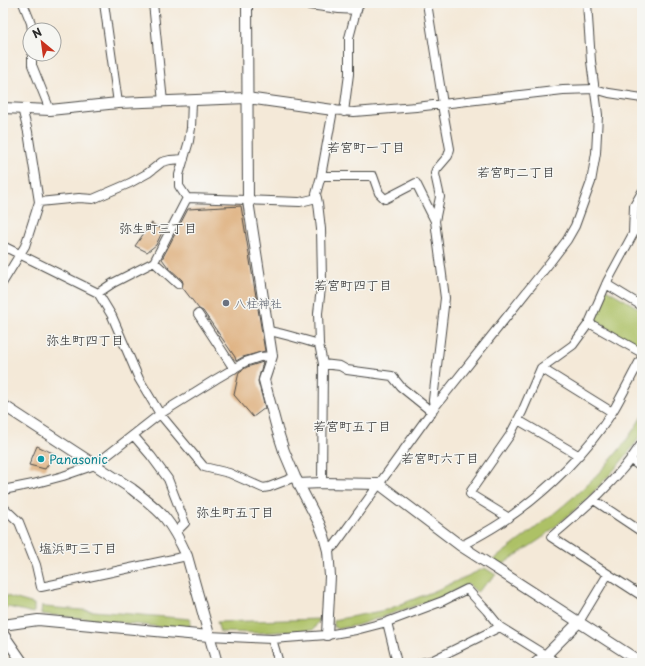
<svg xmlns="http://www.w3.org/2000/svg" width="645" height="666" font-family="'Playpen Sans','Klee One',sans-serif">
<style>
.green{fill:#adc166;stroke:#6c7648}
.building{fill:#dfb282}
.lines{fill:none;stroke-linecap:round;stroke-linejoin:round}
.minor-casing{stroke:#494845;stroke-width:10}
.tertiary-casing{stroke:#494845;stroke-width:12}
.minor{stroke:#fff;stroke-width:8}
.tertiary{stroke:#fff;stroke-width:10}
.worship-dot{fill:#6b7280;stroke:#f6f6f2;stroke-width:1.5}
.culture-dot{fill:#0f9aa8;stroke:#f6f6f2;stroke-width:1.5}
.labels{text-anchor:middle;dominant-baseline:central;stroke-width:3;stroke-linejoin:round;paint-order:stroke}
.worship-label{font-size:12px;fill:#5b616d;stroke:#f6f6f2;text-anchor:start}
.culture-label{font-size:12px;fill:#0d838f;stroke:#f6f6f2;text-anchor:start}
.neighbourhood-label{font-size:13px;fill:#2b2b2b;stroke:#f6f6f2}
</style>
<rect width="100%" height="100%" fill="#f6f6f2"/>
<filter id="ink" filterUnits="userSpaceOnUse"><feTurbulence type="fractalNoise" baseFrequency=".025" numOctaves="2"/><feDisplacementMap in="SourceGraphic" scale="8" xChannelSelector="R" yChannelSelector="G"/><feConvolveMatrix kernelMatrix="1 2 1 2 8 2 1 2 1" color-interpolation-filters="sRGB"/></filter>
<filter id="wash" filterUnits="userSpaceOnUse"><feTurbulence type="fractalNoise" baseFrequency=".012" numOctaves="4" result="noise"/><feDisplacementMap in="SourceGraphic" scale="16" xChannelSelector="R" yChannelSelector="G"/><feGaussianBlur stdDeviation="0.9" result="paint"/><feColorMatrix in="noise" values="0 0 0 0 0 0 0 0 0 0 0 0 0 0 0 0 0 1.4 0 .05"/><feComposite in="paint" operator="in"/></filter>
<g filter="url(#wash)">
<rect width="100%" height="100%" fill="#f4e9d8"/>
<path class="green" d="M606,289l36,21v37l-1,3 -47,-30z
M642,416v17l-9,14 -18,22 -31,33 -42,36 -42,28 -8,-5c55,-42 115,-83 150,-145z
M485,568l11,7 -19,17 -9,-8 -24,12 -86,29 -21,4 -3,-2v-7l52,-10 51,-20z
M3,595l31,9v9l-26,-6 -3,2 -2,-2z
M42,605l3,2 146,12 -2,11 -148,-16z
M320,619l-7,11 -56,3 -37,-1 -3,-10z"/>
<g id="blocks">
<path class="building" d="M241,206l24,145 -22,6 -7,4 -1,-4 -32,-46 -4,-2 -17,-22 1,-4 -1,-3 -14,-13 -6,-8 26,-50z
M151,223l12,7 -7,15 -9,7 -12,-6z
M263,362l-5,19 7,27 -12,9 -19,-22 5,-23 8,-5z
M37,446l18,8 -10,15 -16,-4z"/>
</g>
</g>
<g filter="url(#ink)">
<use href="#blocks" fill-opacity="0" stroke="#494845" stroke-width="1"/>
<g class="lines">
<defs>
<path id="minor" d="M23,3l8,20 1,7
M104,3l14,100
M153,3l10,99
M295,3l44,6 18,1
M427,3l16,101
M32,54v11l18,45
M344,112l5,-38v-36l7,-27 4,-8
M321,176h52l6,17 6,6 31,-16 19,38
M187,198l113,4 17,-4
M187,198l-8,-12v-11l10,-34 2,-13 1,-27
M39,202l40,-4 14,1 37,-16 18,-10 14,-11 8,-2 14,-1
M3,246l95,47 14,23 27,63 21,35 44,53 25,6 34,15 6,-1 26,-10
M154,262l24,22
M3,282l22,-36 14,-44 -11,-70 -6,-24
M606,284l36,22
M98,293l15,-10 41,-21 33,-64
M198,314l36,55
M589,323l53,30
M269,331c17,3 33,9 50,13
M323,364l17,2 7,4 45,6 9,11 31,25
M541,368l71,44
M434,408l-1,-8 12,-102 -10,-77 5,-24 -5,-23 1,-4 12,-14 2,-7 -8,-44
M518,420l60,35
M133,435l18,21 17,23 17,44 -10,10
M642,443c-24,37 -58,66 -91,94l91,59
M631,460l11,8
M322,483l1,-119 -4,-20 -1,-31 4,-33 -1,-51 -3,-26 -2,-9 5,-18 12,-66 21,2 62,-5 147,-17 32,-1 14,4 33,5
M3,490l30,-6 30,-8 32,-11 65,-51 56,-35 29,-17 15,-5 12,-1
M594,500l48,32
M3,507l16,15 17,43 5,22 146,-31
M509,518l-39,-24 1,-3 39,-56 12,-23 19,-44 32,-23 16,-22 18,-41 26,-48 1,-28 8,-14
M461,546c16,-9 32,-17 47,-28 38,-26 81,-68 105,-107 10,-17 19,-36 29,-54
M328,551l7,-6 99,-137 114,-143 19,-25 8,-14 16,-44 5,-29 2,-38 -7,-54 -4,-58
M387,622l10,41
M579,622l29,-48
M209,636l63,3 7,24
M272,639l55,-4 29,-5 31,-8 56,-21 24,-12 20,22 13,16 58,36
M420,663l13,-3 67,-33"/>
<path id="tertiary" d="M247,3l1,198 24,155 -8,24 13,49 7,22 11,26 24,46 5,13 4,15 2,25 -3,59
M3,108l47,2 68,-7 129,-5 86,12
M3,405l129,84c11,9 24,18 33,29 9,11 16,25 22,38l30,107
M298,484l24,-1 57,1 82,62 181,117
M3,625l35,-5 171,16
M3,634l20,29
M536,663l10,-8 33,-33"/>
</defs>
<use href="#minor" class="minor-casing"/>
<use href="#tertiary" class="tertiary-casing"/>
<use href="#minor" class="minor"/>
<use href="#tertiary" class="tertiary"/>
</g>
</g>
<circle class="worship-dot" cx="226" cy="303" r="4"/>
<circle class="culture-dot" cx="41" cy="459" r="4"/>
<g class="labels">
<g class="worship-label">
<text x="234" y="303">八柱神社</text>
</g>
<g class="culture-label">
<text x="49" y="459">Panasonic</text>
</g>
<g class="neighbourhood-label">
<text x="366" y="146">若宮町一丁目</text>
<text x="516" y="171">若宮町二丁目</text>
<text x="158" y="227">弥生町三丁目</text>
<text x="353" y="284">若宮町四丁目</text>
<text x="85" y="339">弥生町四丁目</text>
<text x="352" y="425">若宮町五丁目</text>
<text x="440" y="457">若宮町六丁目</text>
<text x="235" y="511">弥生町五丁目</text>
<text x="78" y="547">塩浜町三丁目</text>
</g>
</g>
<rect width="645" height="666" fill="none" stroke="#f6f6f2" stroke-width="16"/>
<g transform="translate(42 42) rotate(331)"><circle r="19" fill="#f6f6f2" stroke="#a5a5a2"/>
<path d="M0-3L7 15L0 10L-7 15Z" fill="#c8321e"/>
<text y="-6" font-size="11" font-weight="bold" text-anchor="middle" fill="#2b2b2b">N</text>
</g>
</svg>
